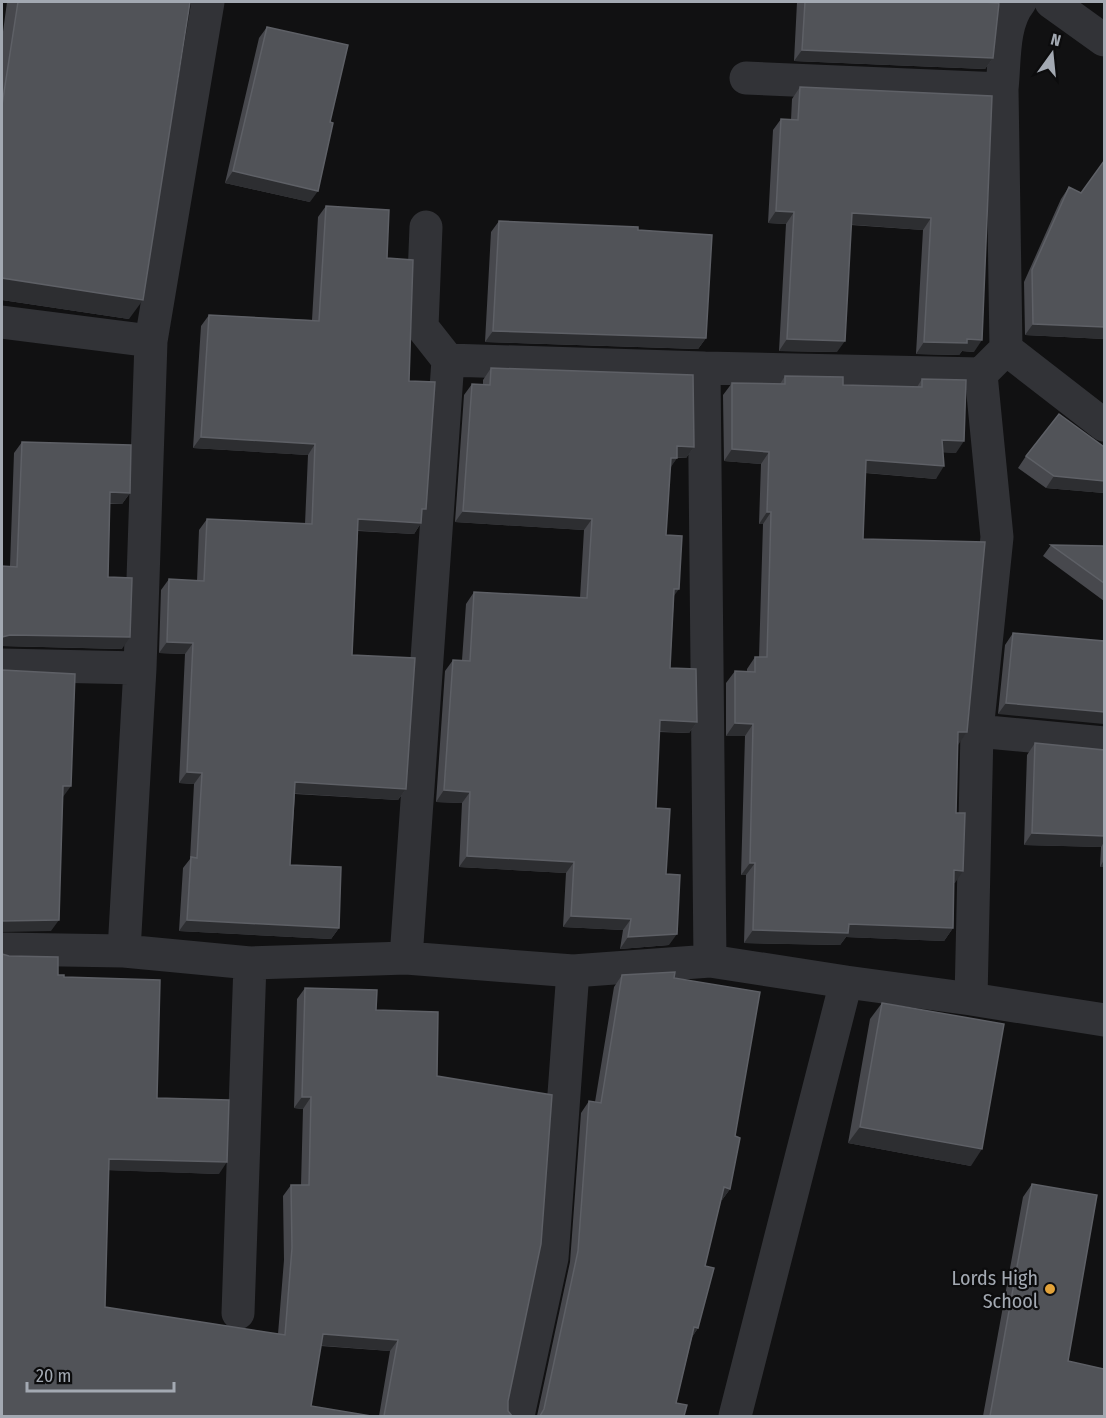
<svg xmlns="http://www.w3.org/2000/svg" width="1106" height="1418" font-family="'Fira Sans Condensed',sans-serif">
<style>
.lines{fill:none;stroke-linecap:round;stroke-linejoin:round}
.minor{stroke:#323337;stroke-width:33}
.wall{fill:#47484d}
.shaded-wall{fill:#2d2e31}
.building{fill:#515358;stroke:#5e6066;stroke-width:1.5}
.poi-dot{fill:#e2a239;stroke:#0c0c0d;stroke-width:2}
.labels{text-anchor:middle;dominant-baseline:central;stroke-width:4.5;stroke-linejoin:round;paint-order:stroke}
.poi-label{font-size:20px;fill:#a3a9b2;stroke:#0c0c0d;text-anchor:end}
</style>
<rect width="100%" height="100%" fill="#111112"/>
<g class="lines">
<path class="minor" d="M1051,2l53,38
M1002,89c3,-27 0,-65 18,-87
M426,227l-4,100 26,33
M2,322l149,19
M1006,349l98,76
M2,665l138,3
M977,731l127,12
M2,949l122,2 126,12 156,-5 167,13 137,-10 -6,-593 277,6 25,-25 -4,-260 -256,-11
M124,951l16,-283 11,-327 57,-339
M406,958l42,-598 256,8
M710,961l136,21 -111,434
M846,982l125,17 6,-268 20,-194 -16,-163
M971,999l133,21
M238,1313l12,-350
M518,1416l34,-158 21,-287"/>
</g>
<path class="wall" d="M7,2h183l-61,317 -127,-19v-261z
M797,2h185l11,56 -8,11 -191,-8z
M267,27l43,175 -85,-19 34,-145z
M800,87l192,9 -18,256 -12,-1 -3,4 -43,-1 7,-124 -72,-5 -14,127 -58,-1 7,-127 -18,-1 5,-93 8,-11 10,1 1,-21z
M1069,187l12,6 23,146 -79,-4 -1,-53 37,-83z
M326,206l61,52 22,123 13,133 -1,9 -7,11 -56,-3 -6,124 54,134 -8,11 -103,-6 -5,71 49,63 -8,11 -152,-8 4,-63 7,-9 4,-75 -15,-1 6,-129 -26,-1 2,-63 8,-11 28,2 2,-51 8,-11 98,5 3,-69 -115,-7 8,-122 8,-11 103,5 6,-103z
M499,221l139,9 68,108 -8,11 -213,-7 6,-110z
M491,368l203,79 -8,11h-9l-7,9 -4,68 8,61 -4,72 27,54 -8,11 -30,-1 -3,76 10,66 3,71 -49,4 3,-19 -60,-3 3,-54 -107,-6 3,-64 -26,-1 9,-131 8,-11h9l4,-56 8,-12 106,6 4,-68 -129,-8 9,-127 8,-11h11v-4z
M785,376l58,9 74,2 5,-8 34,74 -13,-1 -7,27 -71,-6 -2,66 104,193 -10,13 -2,138h-1l-1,45 -9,13 -98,-4 -6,8 -96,-2 2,-68h-5l4,-139h-19v-53l9,-12h12v-2l8,-12h4l4,-133h-4l2,-60 -37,-3 -1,-66 9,-12 48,1z
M22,442l108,51 -8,11h-12l-2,73 14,72 -120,-3 8,-80 4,-113z
M1104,447v46l-58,-5 -28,-20 8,-12z
M1051,545l53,1v55l-61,-45z
M1013,633l91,8 -106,73 7,-69z
M1035,743l69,7v117h-4l1,-20 -77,-2 3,-90z
M58,975l6,2 93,121 62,76 -110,-4 -4,137 173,27 6,-74 -1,-64 8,-11h10l2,-76 -9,-1 3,-109 8,-11 71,22 61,66 71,325v10l4,5h-133l11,-65 -69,-5 -319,70z
M622,975l52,3 61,158 -5,53 -8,11h-1l-16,66 -7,62 -6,9 -16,66 8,13h-147l33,-154 11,-149 8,-12 6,1 19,-115z
M882,1003l89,163 -123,-23 22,-124z
M1032,1184l36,177 36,55h-121l40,-219z"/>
<path class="shaded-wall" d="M802,50l191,8 -8,11 -191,-8z
M233,171l85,20 -8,11 -85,-19z
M776,211l18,1 -8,12 -18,-1z
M852,213l79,5 -8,12 -79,-6z
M2,278l141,22 -14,19 -127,-19z
M1033,324l71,3v12l-79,-4z
M493,331l213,7 -8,11 -213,-7z
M787,339l58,2 -8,11 -58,-1z
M967,339l15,1 -8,12 -12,-1 -3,4 -43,-1 8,-12z
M201,437l114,7 -7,11 -115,-7z
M942,440l22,1 -8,12 -22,-1z
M677,446l17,1 -8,11 -17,-1z
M732,449l37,3 -8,12 -37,-3z
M671,458h6l-8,12z
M866,460l78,6 -8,13 -79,-7z
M1054,476l50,5v12l-58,-5z
M110,492l20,1 -8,11 -20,-1z
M463,511l129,8 -8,11 -129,-8z
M767,512h4l-8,12h-4z
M358,519l63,4 -7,11 -63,-4z
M674,589h5l-8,11z
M10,635l120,2 -8,12 -120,-3v-9z
M167,642l26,1 -8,11 -26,-1z
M1006,703l98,9v12l-106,-10z
M660,720l37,2 -8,11 -37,-2z
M735,723l18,1 -8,12h-19z
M958,732h9l-9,13h-9z
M187,772l15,1 -8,11 -15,-1z
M295,782l111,7 -8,11 -110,-7z
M63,786h8l-8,11h-8z
M444,790l26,2 -8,11 -26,-1z
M1032,833l72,3v6l-3,5 -77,-2z
M467,856l107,6 -8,11 -107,-6z
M1104,860v7h-4z
M750,863h5l-9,12h-5z
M954,870l9,1 -8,12h-9z
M571,916l60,3 -8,11 -60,-3z
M59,920l-8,11 -49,1v-11z
M187,920l152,8 -8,11 -152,-8z
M849,924l104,4 -9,13 -98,-4 -6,8 -96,-2 9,-13z
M677,934l-8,11 -49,4 8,-12z
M302,1097h9l-8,12 -9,-1z
M860,1127l122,22 -11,17 -123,-23z
M109,1159l118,3 -8,12 -118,-4z
M724,1187l6,2 -8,11 -6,-1z
M694,1327l4,1 -8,12z
M323,1334l75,6 -8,11 -75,-6z"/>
<path class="building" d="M18,2h172l-47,298 -141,-22v-173z
M805,2h177l17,1 -6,55 -191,-8z
M267,27l81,18 -18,77 3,1 -15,68 -85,-20z
M800,87l192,9 -10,244 -15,-1v4l-43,-1 7,-124 -79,-5 -7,128 -58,-2 7,-127 -18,-1 5,-92 17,1z
M1104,161v166l-71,-3 -1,-54 37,-83 12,6z
M326,206l63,4 -2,48 26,2 -4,121 26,1 -9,127h-4l-1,14 -63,-4 -6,136 63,3 -9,131 -111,-7 -5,83 51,2 -2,61 -152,-8 4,-63 6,1 5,-85 -15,-1 6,-129 -26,-1 2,-63 35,2 3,-62 105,5 3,-80 -114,-7 8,-122 110,6z
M499,221l139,6v3l74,5 -6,103 -213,-7z
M491,368l202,7 1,72 -17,-1v12h-6l-5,77 16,1 -3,53h-5l-4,79 26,1 1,53 -37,-2 -4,88 14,1 -4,65 14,1 -3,59 -49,3 3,-18 -60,-3 3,-54 -107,-6 3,-64 -26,-2 9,-130 17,1 4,-69 113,6 5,-79 -129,-8 9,-127 18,1z
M785,376l58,1v8l79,2v-8l44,1 -2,61 -22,-1 2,26 -78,-6 -3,79 122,3 -18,190h-9l-2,81h9l-2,58 -9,-1 -1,58 -104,-4 -1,9 -95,-3 2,-67h-5l3,-139 -18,-1v-52l20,1v-15h12l4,-145h-4l2,-60 -37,-3v-66l53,1z
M1059,414l45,33v34l-50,-5 -28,-20z
M22,442l109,3 -1,48 -20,-1 -2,85 24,1 -2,59 -120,-2 -8,2v-71l15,1z
M1051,545l53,1v37z
M1013,633l91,8v71l-98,-9z
M2,670l73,4 -4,112h-8l-4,134 -57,1z
M1035,743l69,7v86l-72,-3z
M2,954l7,2 49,1v18h6v2l96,3 -3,118 72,2 -2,62 -118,-3 -4,148 180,28 7,-87 -1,-63h18l2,-88h-9l3,-109 72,2 -1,20 62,2 -1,64 115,19 -11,149 -33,157v10l4,5h-128l14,-76 -75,-6 -12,72 60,10h-369z
M675,972l-1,6 86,14 -25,144 5,2 -10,51 -6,-2 -19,79 9,2 -16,60 -4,-1 -18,76 11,2 -3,11h-144l4,-7 34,-158 11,-150 12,2 21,-128z
M882,1003l122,21 -22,125 -122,-22z
M1032,1184l65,11 -29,166 36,8v47h-114z"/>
<circle class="poi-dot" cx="1050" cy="1289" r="6"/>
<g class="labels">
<g class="poi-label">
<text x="1038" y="1278">Lords High<tspan x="1038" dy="23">School</tspan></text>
</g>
</g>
<rect width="1106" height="1418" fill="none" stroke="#a3a9b2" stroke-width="6"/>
<g transform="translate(1052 54) rotate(15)" stroke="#0c0c0d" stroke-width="4.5" paint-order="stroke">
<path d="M0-4.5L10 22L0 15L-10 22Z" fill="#a3a9b2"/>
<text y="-9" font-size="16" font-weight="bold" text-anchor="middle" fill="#a3a9b2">N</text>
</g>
<path d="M27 1382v9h147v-9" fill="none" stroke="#a3a9b2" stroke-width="3"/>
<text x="36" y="1382" font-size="18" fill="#a3a9b2" stroke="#0c0c0d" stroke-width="4.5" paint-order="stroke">20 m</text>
</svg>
